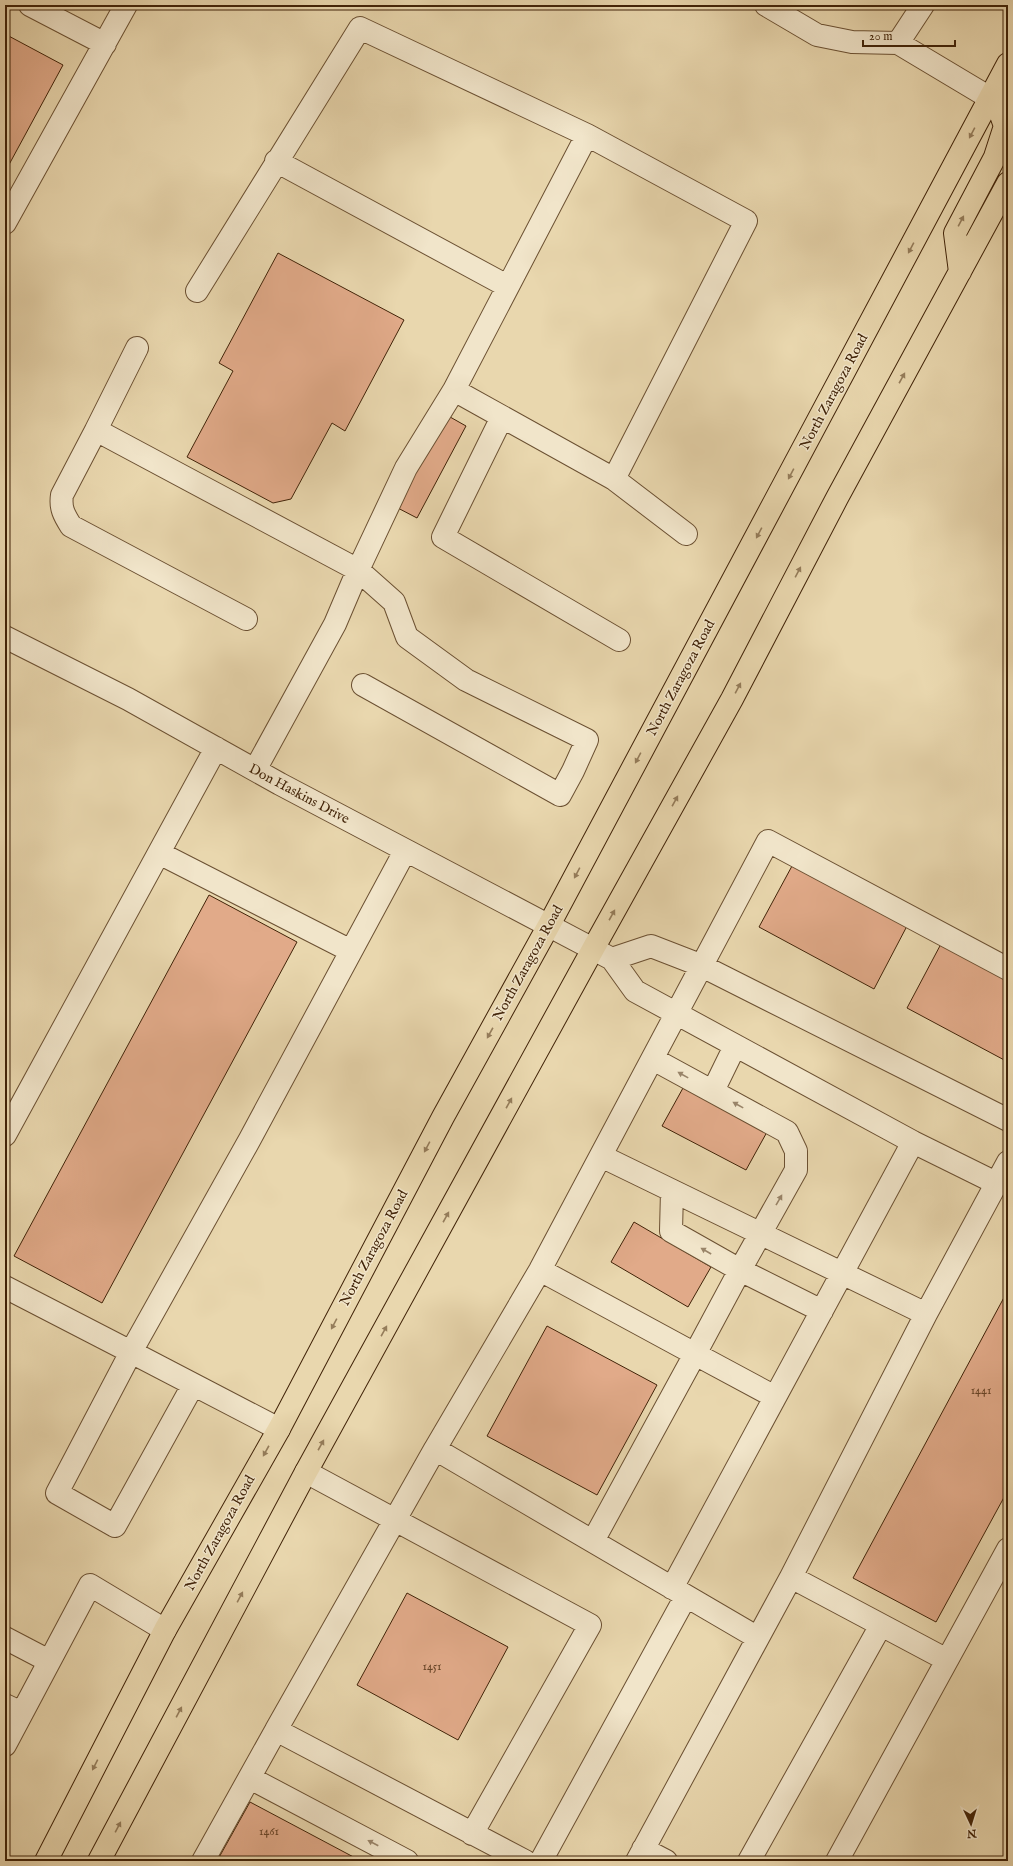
<svg xmlns="http://www.w3.org/2000/svg" width="1013" height="1866" font-family="'IM FELL English',serif">
<style>
.building{fill:#e1aa89;stroke:#412308}
.lines{fill:none;stroke-linecap:round;stroke-linejoin:round}
.minor-casing{stroke:#6b5032;stroke-width:24}
.major-casing{stroke:#412308;stroke-width:24}
.minor{stroke:#f1e5ca;stroke-width:22}
.major{stroke:#e9d7ae;stroke-width:22}
.oneway{fill:#957d5b}
.oneway2{fill:#998469}
.labels{text-anchor:middle;dominant-baseline:central;stroke-width:3;stroke-linejoin:round;paint-order:stroke}
.number-label{font-size:12px;fill:#694528}
.street-label{font-size:14px;fill:#412308;stroke:#f1e5ca}
</style>
<rect width="100%" height="100%" fill="#e9d7ae"/>
<filter id="stains"><feTurbulence type="fractalNoise" baseFrequency=".005" numOctaves="4"/><feColorMatrix values="0 0 0 0 .2 0 0 0 0 .09 0 0 0 0 .02 0 0 0 .5 -.17"/></filter>
<radialGradient id="worn" r=".72"><stop offset=".6" stop-color="#630" stop-opacity="0"/><stop offset="1" stop-color="#630" stop-opacity=".3"/></radialGradient>
<path class="building" d="M5,34l58,31 -58,107z
M278,253l126,67 -59,111 -13,-8 -41,76 -18,4 -86,-46 46,-86 -14,-8z
M443,413l23,13 -49,92 -23,-12z
M792,866l115,60 -33,63 -115,-62z
M209,895l88,47 -195,361 -88,-47z
M942,942l66,36v84l-101,-54z
M683,1088l84,44 -21,38 -84,-44z
M634,1222l77,45 -23,40 -77,-45z
M1008,1290v200l-72,132 -83,-44z
M547,1326l110,59 -60,110 -110,-59z
M407,1593l101,54 -50,93 -101,-55z
M250,1802l111,59h-144z"/>
<g class="lines">
<defs>
<path id="minor" d="M30,5l75,39
M766,5l51,30 35,7 46,1 92,55
M898,43l25,-38
M587,135l159,86 -132,258
M276,161l231,125
M5,223l121,-218
M197,291l163,-263 227,107 -133,255 -48,78 -48,102 36,32 13,35 59,43 121,60 -14,31 -13,24 -197,-110
M454,390l160,89 72,55
M502,417l-59,120 176,103
M96,430l41,-82
M246,619l-175,-93c-7,-11 -11,-18 -9,-31l34,-65 262,140 -23,54 -80,146
M5,637l123,62 152,85 332,175 23,32 278,151 83,41
M159,853l192,98
M612,959l39,-13 49,19 308,155
M653,1059l134,73 9,19v19l-56,100 82,41
M713,1091l22,-45
M5,1135l211,-387
M601,1156l325,158
M672,1191l-1,40 69,39 -45,84 80,43
M540,1270l155,84 -102,187
M5,1287l126,65 119,-213 155,-288
M193,1385l-78,141 -58,-33 74,-141 148,77
M435,1449l-159,281 249,131
M306,1472l284,153 -118,209
M791,1577l156,83
M672,1588l241,-446
M5,1638l44,23
M758,1638l-323,-189 105,-179 228,-429 240,128
M5,1705l17,8
M5,1745l85,-160 75,45
M250,1778l157,83
M643,1849l23,12
M203,1861l73,-131
M541,1861l145,-265
M637,1861l154,-284 135,-263 82,-152
M749,1861l132,-236
M837,1861l171,-312"/>
<path id="major" d="M960,272l-5,-39 40,-76 10,-31 -5,-14 -10,-14
M46,1861l119,-231 114,-201 164,-312 106,-192 459,-861
M99,1861l207,-389 287,-523 139,-250 105,-201 171,-315"/>
</defs>
<use href="#minor" class="minor-casing"/>
<use href="#major" class="major-casing"/>
<use href="#minor" class="minor"/>
<use href="#major" class="major"/>
</g>
<defs><path id="oneway-solid" d="M-6-.8H1V-3.2L6.5 0L1 3.2V.8H-6Z"/></defs>
<g class="oneway">
<use href="#oneway-solid" transform="translate(972 133) rotate(118)"/>
<use href="#oneway-solid" transform="translate(961 221) rotate(-62)"/>
<use href="#oneway-solid" transform="translate(911 248) rotate(118)"/>
<use href="#oneway-solid" transform="translate(902 378) rotate(-61)"/>
<use href="#oneway-solid" transform="translate(791 474) rotate(118)"/>
<use href="#oneway-solid" transform="translate(759 533) rotate(118)"/>
<use href="#oneway-solid" transform="translate(798 572) rotate(-62)"/>
<use href="#oneway-solid" transform="translate(738 688) rotate(-62)"/>
<use href="#oneway-solid" transform="translate(638 758) rotate(118)"/>
<use href="#oneway-solid" transform="translate(675 801) rotate(-61)"/>
<use href="#oneway-solid" transform="translate(577 873) rotate(118)"/>
<use href="#oneway-solid" transform="translate(612 915) rotate(-61)"/>
<use href="#oneway-solid" transform="translate(490 1033) rotate(119)"/>
<use href="#oneway-solid" transform="translate(509 1103) rotate(-61)"/>
<use href="#oneway-solid" transform="translate(427 1147) rotate(118)"/>
<use href="#oneway-solid" transform="translate(446 1217) rotate(-61)"/>
<use href="#oneway-solid" transform="translate(334 1324) rotate(118)"/>
<use href="#oneway-solid" transform="translate(384 1331) rotate(-61)"/>
<use href="#oneway-solid" transform="translate(321 1445) rotate(-61)"/>
<use href="#oneway-solid" transform="translate(266 1451) rotate(119)"/>
<use href="#oneway-solid" transform="translate(240 1597) rotate(-62)"/>
<use href="#oneway-solid" transform="translate(179 1712) rotate(-62)"/>
<use href="#oneway-solid" transform="translate(95 1765) rotate(117)"/>
<use href="#oneway-solid" transform="translate(118 1827) rotate(-62)"/>
</g>
<g class="oneway2">
<use href="#oneway-solid" transform="translate(683 1075) rotate(-151)"/>
<use href="#oneway-solid" transform="translate(738 1105) rotate(-151)"/>
<use href="#oneway-solid" transform="translate(779 1200) rotate(-60)"/>
<use href="#oneway-solid" transform="translate(706 1251) rotate(-150)"/>
<use href="#oneway-solid" transform="translate(373 1843) rotate(-152)"/>
</g>
<g class="labels">
<g class="number-label">
<text x="981" y="1390">1441</text>
<text x="432" y="1666">1451</text>
<text x="269" y="1831">1461</text>
</g>
<g class="street-label">
<text transform="translate(834 392) rotate(-62)">North Zaragoza Road</text>
<text transform="translate(681 678) rotate(-62)">North Zaragoza Road</text>
<text transform="translate(299 794) rotate(28)">Don Haskins Drive</text>
<text transform="translate(528 963) rotate(-61)">North Zaragoza Road</text>
<text transform="translate(374 1248) rotate(-62)">North Zaragoza Road</text>
<text transform="translate(220 1533) rotate(-61)">North Zaragoza Road</text>
</g>
</g>
<rect width="1013" height="1866" fill="none" stroke="#e9d7ae" stroke-width="20"/>
<rect x="6" y="6" width="1001" height="1854" fill="none" stroke="#412308" stroke-width="2"/>
<rect x="10" y="10" width="993" height="1846" fill="none" stroke="#412308"/>
<g transform="translate(971 1824) rotate(176)" stroke="#f1e5ca" stroke-width="3" paint-order="stroke">
<path d="M0-3L7 15L0 10L-7 15Z" fill="#412308"/>
<text y="-6" font-size="11" font-weight="bold" text-anchor="middle" fill="#412308">N</text>
</g>
<path d="M863 40v6h92v-6" fill="none" stroke="#412308" stroke-width="2"/>
<text x="869" y="40" font-size="12" fill="#412308" stroke="#f1e5ca" stroke-width="3" paint-order="stroke">20 m</text>
<rect width="100%" height="100%" filter="url(#stains)"/>
<rect width="100%" height="100%" fill="url(#worn)"/>
</svg>
